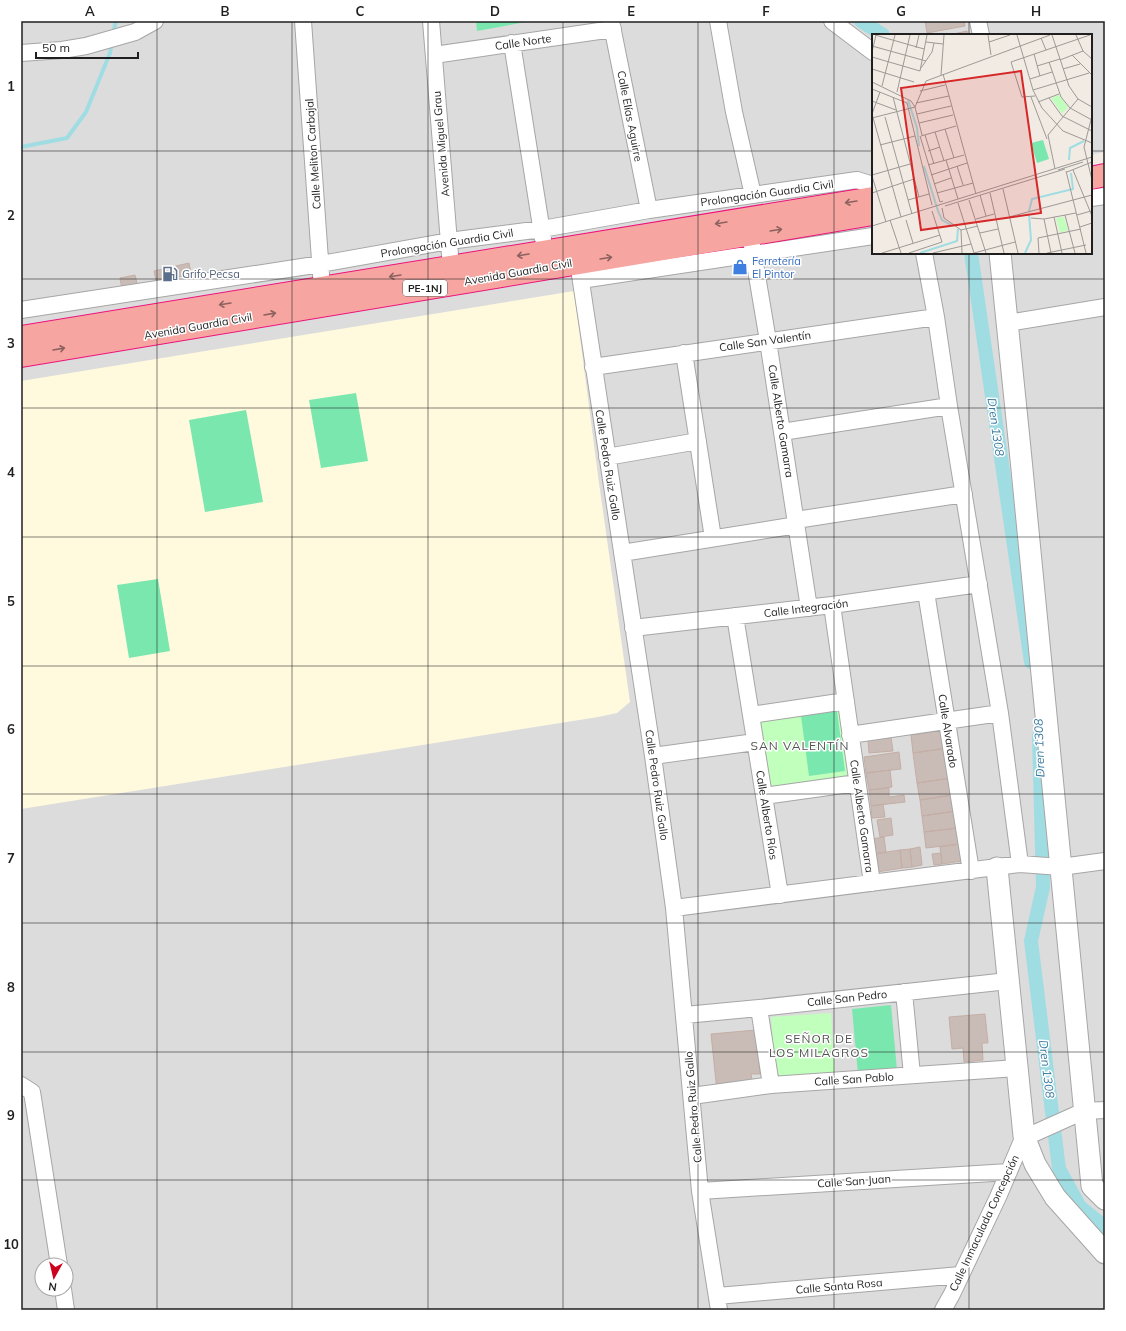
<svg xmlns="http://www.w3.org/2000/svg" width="1126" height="1331" font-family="Mulish,sans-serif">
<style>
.residential{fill:#dddcdc;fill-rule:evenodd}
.education{fill:#fffade}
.park{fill:#c1ffbd}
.pitch{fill:#7ae7ae}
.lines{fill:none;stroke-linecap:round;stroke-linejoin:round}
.stream{stroke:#a0dde3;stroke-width:4}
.canal{stroke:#a0dde3;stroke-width:14}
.building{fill:#c9bcb7;stroke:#c4aea5}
.minor-casing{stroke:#a6a6a6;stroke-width:18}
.tertiary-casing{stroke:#a6a6a6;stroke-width:23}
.trunk-casing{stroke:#ec137c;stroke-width:24}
.minor{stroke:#fff;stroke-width:16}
.tertiary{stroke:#fff;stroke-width:21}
.trunk{stroke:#f7a5a0;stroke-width:22}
.oneway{stroke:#8b6260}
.grid{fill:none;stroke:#1f1f1f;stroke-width:1;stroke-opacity:0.55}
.labels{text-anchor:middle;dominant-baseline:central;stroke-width:3;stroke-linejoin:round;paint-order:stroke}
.shield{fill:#fff;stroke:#626262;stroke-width:1}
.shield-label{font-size:10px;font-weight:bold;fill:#1f1f1f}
.street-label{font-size:11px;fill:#1f1f1f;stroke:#fff}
.shop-label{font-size:11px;fill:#366cbe;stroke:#fff;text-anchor:start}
.service-label{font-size:11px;fill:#4e5e75;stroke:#fff;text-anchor:start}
.water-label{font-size:12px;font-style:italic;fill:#3a7a9f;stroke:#fff}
.neighbourhood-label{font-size:12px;letter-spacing:1px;fill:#525252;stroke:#fff}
.inset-river{fill:none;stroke:#a0dde3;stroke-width:2}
.inset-road{fill:none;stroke:#9d9995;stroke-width:1}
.view{fill:#d62828;fill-opacity:0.15;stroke:#d62828;stroke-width:2}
.inset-edge{fill:none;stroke:#1f1f1f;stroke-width:2}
.neatline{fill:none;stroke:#1f1f1f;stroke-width:1.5}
.grid-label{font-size:13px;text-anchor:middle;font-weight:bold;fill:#1f1f1f}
</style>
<rect width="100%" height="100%" fill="#f1ebe4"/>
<path class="residential" d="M21,21h1084v131l-14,3v-120h-218v155l-852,140z
M1105,163v1147h-1084v-957l852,-150v50h218v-88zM42,1265h24v24h-24z"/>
<path class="education" d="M574,291l25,192 31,219 -13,11 -19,4 -577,92v-428z"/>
<path class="park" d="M841,708l10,71 -83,12 -8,-71z
M831,1013l4,63 -59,5 -5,-64z"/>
<path class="pitch" d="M476,21h56l-55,10z
M356,393l12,68 -47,7 -12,-68z
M246,410l17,92 -58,10 -16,-92z
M158,579l12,72 -41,7 -12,-73z
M837,711l8,60 -36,5 -8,-60z
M891,1005l6,65 -39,4 -6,-65z"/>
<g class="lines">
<path class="stream" d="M113,33l3,-12
M21,147l46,-9 19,-26 24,-59 2,-11"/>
<path class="canal" d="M861,21l22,14
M971,253l60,409
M1039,736l4,151 -12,54 28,228 21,38 25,20"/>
</g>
<path class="building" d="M925,21h39l1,5 -38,7z
M967,31l1,4h-19z
M189,263l3,15 -35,7 -3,-14z
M135,275l3,12 -16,3 -2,-12z
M944,730l3,18 -34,5 -2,-18z
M891,737l2,14 -24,2 -1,-13z
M947,748l4,30 -34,5 -4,-30z
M899,752l2,17 -35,4 -2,-16z
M890,770l2,17 -23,3 -3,-17z
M951,778l2,17 -33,5 -3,-17z
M889,788v9l15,-2 1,7 -34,4 -2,-16z
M953,795l3,16 -34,5 -2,-16z
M883,804l2,13 -13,1 -1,-12z
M956,811l2,17 -34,4 -2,-16z
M891,818l2,17 -13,2 -3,-17z
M958,828l2,16 -34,4 -2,-16z
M884,837l2,15 -12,2 -2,-15z
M960,844l2,17 -20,3 -2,-17z
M920,847l2,18 -10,2 -2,-18z
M910,849l2,18 -10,1 -2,-18z
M900,850l2,18 -25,4 -3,-18z
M941,853l1,11 -8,1 -2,-11z
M985,1014l3,29h-6l1,17 -19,2 -1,-14 -11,1 -3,-32z
M756,1030l4,44h-9l2,12 -36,5 -6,-57z"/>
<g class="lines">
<defs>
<path id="minor" d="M303,21l19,267
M431,21l20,246
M611,21l38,189
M718,21l16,91 19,83
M832,21l41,31
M978,21l3,14
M512,43l31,196
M21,53l41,-3 24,-4 49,-14 20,-11
M434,55l179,-26
M1091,198l14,-2
M750,234l18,107 41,267
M924,253l12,64 13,89 51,307 20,151
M578,262l75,494 21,152 26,283 19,119
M581,280l292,-44
M21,310l300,-46 128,-23 93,-12 107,-19 208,-30 16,5
M1007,323l98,-16
M684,353l29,185
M593,367l343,-50
M782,432l167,-26
M607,457l91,-16
M796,520l168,-26
M622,553l175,-28
M926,592l45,279
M832,605l40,278
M735,616l45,279
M633,628l199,-23 147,-21
M751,715l95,-14
M850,735l150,-22
M653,756l102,-14
M764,796l93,-13
M674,908l346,-44 41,3 44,-6
M904,992l8,83
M759,1008l12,77
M685,1015l74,-7 249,-27
M21,1085l11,7 27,173
M692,1096l79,-11 246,-17
M700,1191l309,-19
M63,1289l3,21
M717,1296l244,-21
M943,1310l9,-16 46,-97 26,-61 11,-3 49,-22 21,-1"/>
<path id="tertiary" d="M1000,253l20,196 72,737 13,13
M997,868l27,268 11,28 20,33 50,56"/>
<path id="trunk" d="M1091,178l14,-3
M21,337l852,-139
M21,356l852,-142"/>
</defs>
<use href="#minor" class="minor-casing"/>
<use href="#tertiary" class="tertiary-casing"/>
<use href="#trunk" class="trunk-casing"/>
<use href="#minor" class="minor"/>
<use href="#tertiary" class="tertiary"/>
<use href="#trunk" class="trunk"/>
</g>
<defs><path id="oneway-shaft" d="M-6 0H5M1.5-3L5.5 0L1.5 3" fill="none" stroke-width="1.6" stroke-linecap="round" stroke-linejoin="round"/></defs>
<g class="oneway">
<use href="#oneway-shaft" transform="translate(851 202) rotate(171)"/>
<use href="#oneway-shaft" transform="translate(721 223) rotate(171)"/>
<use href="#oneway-shaft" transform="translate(776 230) rotate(-9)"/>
<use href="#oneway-shaft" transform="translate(523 255) rotate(171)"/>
<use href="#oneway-shaft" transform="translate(606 258) rotate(-9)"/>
<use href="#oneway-shaft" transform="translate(395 276) rotate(171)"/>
<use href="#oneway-shaft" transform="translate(225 304) rotate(171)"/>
<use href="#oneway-shaft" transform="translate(270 314) rotate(-10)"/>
<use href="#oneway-shaft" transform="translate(59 349) rotate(-10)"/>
</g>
<path class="grid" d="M157,21v1289M292,21v1289M428,21v1289M563,21v1289M698,21v1289M834,21v1289M969,21v14M21,151h852M1091,151h14M969,253v1057M21,279h1084M21,408h1084M21,537h1084M21,666h1084M21,794h1084M21,923h1084M21,1052h1084M21,1180h1084"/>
<defs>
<symbol id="shop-bare" viewBox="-9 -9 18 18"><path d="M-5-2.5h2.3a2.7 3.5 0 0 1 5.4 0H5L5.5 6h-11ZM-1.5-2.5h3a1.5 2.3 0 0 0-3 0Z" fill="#3f7fe0" stroke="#fff" stroke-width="2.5" paint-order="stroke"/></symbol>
<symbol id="fuel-bare" viewBox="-9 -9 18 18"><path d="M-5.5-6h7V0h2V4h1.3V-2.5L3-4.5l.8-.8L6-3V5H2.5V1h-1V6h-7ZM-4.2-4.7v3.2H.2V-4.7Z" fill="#5c6f8a" stroke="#fff" stroke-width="2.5" paint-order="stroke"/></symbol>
</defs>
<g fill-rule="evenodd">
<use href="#shop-bare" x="729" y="256" width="22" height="22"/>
<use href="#fuel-bare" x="159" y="263" width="22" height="22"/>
</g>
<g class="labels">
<rect class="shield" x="403" y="280" width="44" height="16" rx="3"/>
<g class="shield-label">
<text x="425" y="288">PE-1NJ</text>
</g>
<g class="street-label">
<text transform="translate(523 42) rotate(-8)">Calle Norte</text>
<text transform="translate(630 116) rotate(79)">Calle Elías Aguirre</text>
<text transform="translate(441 144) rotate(-95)">Avenida Miguel Grau</text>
<text transform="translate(313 154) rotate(-94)">Calle Meliton Carbajal</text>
<text transform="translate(767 193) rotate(-8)">Prolongación Guardia Civil</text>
<text transform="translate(447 243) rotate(-9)">Prolongación Guardia Civil</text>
<text transform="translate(518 272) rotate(-10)">Avenida Guardia Civil</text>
<text transform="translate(198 326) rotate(-10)">Avenida Guardia Civil</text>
<text transform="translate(765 341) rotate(-8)">Calle San Valentín</text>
<text transform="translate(781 421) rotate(81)">Calle Alberto Gamarra</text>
<text transform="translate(608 465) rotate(81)">Calle Pedro Ruiz Gallo</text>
<text transform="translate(806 608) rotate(-7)">Calle Integración</text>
<text transform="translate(948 731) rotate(81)">Calle Alvarado</text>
<text transform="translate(657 785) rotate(82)">Calle Pedro Ruiz Gallo</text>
<text transform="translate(767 815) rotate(81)">Calle Alberto Ríos</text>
<text transform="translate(862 816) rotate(82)">Calle Alberto Gamarra</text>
<text transform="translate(847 998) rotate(-6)">Calle San Pedro</text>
<text transform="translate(854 1079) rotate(-4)">Calle San Pablo</text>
<text transform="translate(693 1107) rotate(-95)">Calle Pedro Ruiz Gallo</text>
<text transform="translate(854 1181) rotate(-4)">Calle San Juan</text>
<text transform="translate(984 1223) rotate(-65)">Calle Inmaculada Concepción</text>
<text transform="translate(839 1286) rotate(-5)">Calle Santa Rosa</text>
</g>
<g class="shop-label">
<text x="752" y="261">Ferretería<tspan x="752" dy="13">El Pintor</tspan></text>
</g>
<g class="service-label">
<text x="182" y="274">Grifo Pecsa</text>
</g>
<g class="water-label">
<text transform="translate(996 427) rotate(82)">Dren 1308</text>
<text transform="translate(1039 748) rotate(-92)">Dren 1308</text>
<text transform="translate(1047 1069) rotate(83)">Dren 1308</text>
</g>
<g class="neighbourhood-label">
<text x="800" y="745">SAN VALENTÍN</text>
<text x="819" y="1038">SEÑOR DE<tspan x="819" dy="14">LOS MILAGROS</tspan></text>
</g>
</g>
<g transform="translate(872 34)">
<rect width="220" height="220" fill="#f1ebe4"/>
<path d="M187,61l9,12 -6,7 -11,-16zM192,183l4,13 -8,3 -4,-15z" fill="#c1ffbd"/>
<path d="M171,106l6,19 -12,4 -6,-20z" fill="#7ae7ae"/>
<path class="inset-river" d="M36,66l9,28 2,18M197,126l1,-12 14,-7M52,132l14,45 4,9 9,5M157,177l3,-12 41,-10 -2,-16M48,219l37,-12 1,-12M153,219l6,-13 -2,-26"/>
<path class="inset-road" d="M3,1l49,14M116,1l3,20M145,1l16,55 9,18 21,23 29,12M180,1l17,51 9,13 14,8M204,1l7,16 9,8M169,4l5,12M54,8l17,2M117,8l21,-7M0,12l54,15M44,14l3,-13M0,18l4,-17M162,20l6,22M200,21l20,20M0,23l48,14 7,-36M188,26l23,-9M177,28l12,35 9,11 22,12M165,32l23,-7M49,34l11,-16 2,-9M0,35l42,13M191,35l17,-5M71,40l33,120M69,41l3,-40M158,45l22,-7M0,48l39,19 4,6 7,28M10,52l13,-51M0,55l35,14 25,102M161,56l56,-17M48,57l25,-6M25,58l13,-57M163,62l-13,1 -11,-35 79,-27M21,63l26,100M159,63l16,42M177,64l13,18 30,15M0,67l24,9M166,68l21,-8M44,69l33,-7M0,80l29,103M0,80l8,-22M45,80l34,-8M220,82l-8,31 8,33M13,83l27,97M0,84l43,-11 11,-26 124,-46M47,89l34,-8M73,95l9,29M63,98l9,29M53,101l9,29M48,102l20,66 3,-1M49,102l35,-10M8,111l35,-9M56,117l12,-4M74,126l12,39M56,131l36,-10M85,132l6,19M77,135l18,-6M183,135l-7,-34 30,-36M186,136l25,-8M201,136l19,46M194,137l20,82M195,138l25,-10M0,141l38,-11M59,141l18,-6M0,142l14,46M62,150l17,-6M131,155l15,64M0,159l42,-14M65,159l36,-10M118,159l14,60M108,161l6,21M36,166l21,-6M97,166l17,53M86,169l16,50M73,172l120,-37M70,174l2,10 17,12 1,23M193,181l10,38M205,181l14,-4M137,183l83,-22M182,183l8,36M159,184l13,1 32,-6M104,185l18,-5M172,185l7,34M18,186l11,33M34,186l7,23M0,192l220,-69M208,193l12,-4M89,196l17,-4M108,199l18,-4M10,219l58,-18M37,219l33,-11 -10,-31M61,219l38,-9M102,219l41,-11M167,219l-1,-15 43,-9M175,219l39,-8"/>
<path class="view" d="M149,37l20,142 -120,17 -20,-142z"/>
<rect width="220" height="220" class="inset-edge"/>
</g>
<rect width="1126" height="1331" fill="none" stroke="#ffffff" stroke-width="44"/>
<g transform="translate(54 1277) rotate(188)"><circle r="19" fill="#ffffff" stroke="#a5a5a5"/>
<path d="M0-3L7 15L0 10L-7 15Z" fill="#cd001d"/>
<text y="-6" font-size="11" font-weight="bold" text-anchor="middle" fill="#1f1f1f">N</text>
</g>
<path d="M36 52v6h102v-6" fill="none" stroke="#1f1f1f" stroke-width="2"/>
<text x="42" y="52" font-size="12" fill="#1f1f1f" stroke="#ffffff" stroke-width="3" paint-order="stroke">50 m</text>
<rect x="22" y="22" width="1082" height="1287" class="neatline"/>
<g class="grid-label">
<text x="90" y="16">A</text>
<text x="225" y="16">B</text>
<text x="360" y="16">C</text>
<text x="495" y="16">D</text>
<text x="631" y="16">E</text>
<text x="766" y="16">F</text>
<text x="901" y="16">G</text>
<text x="1036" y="16">H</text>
<text x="11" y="91">1</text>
<text x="11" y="220">2</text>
<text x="11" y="348">3</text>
<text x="11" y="477">4</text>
<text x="11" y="606">5</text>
<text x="11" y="734">6</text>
<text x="11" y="863">7</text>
<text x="11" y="992">8</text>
<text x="11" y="1120">9</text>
<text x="11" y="1249">10</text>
</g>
</svg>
